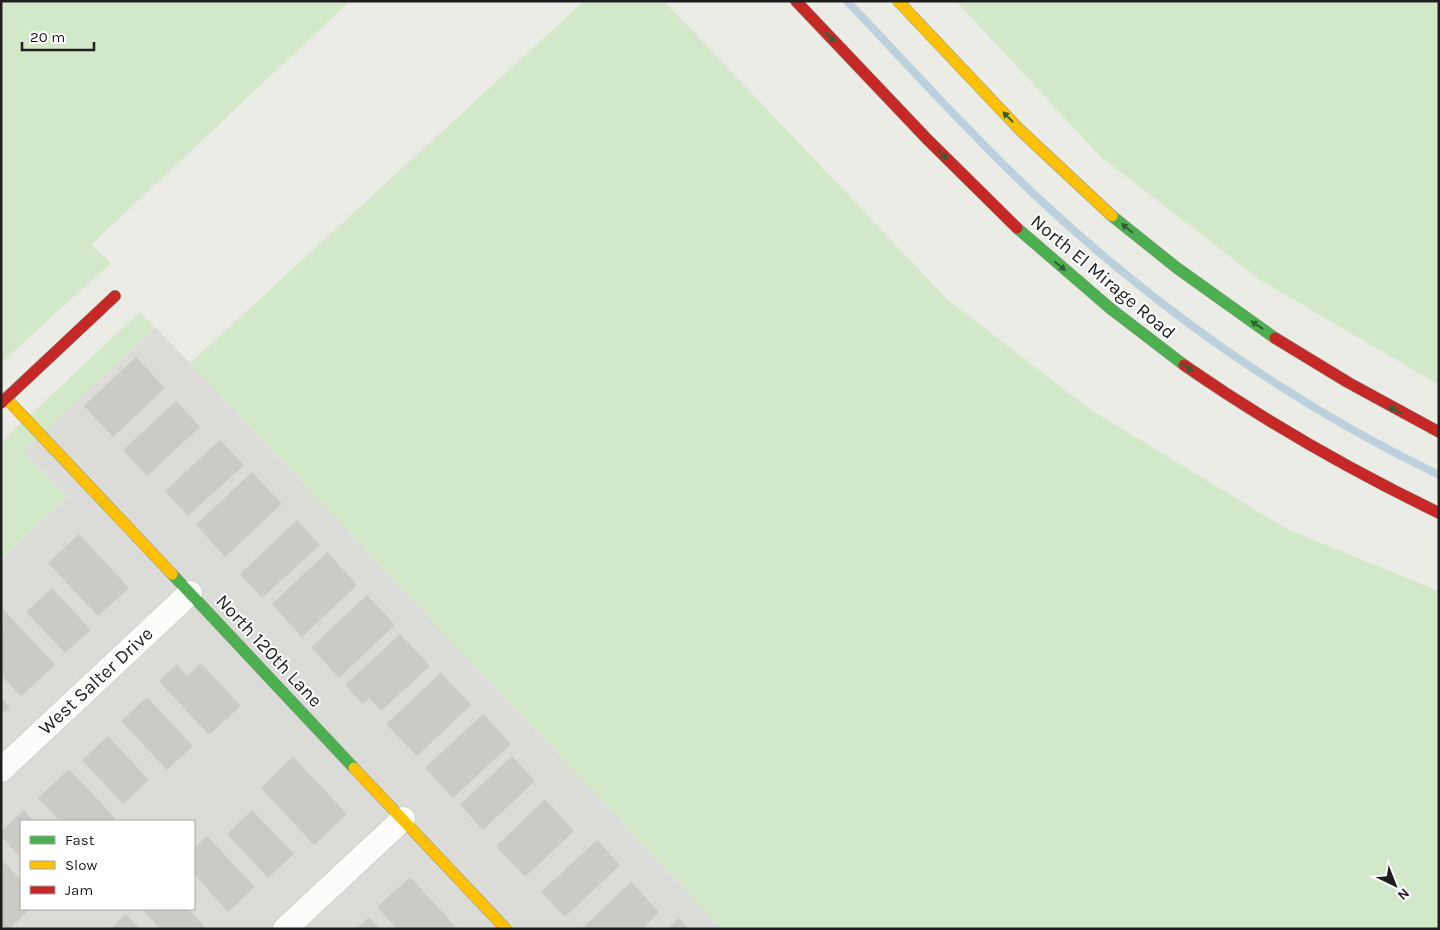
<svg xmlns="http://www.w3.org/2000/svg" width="1440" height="930" font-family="Karla,sans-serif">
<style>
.residential{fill:#dbdbd8;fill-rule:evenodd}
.grass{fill:#d3e8c8}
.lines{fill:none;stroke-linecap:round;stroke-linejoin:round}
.stream{stroke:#bcd1dd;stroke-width:8}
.building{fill:#cbcac6}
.street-casing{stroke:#c3c3c1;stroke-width:25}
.fast-casing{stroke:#909580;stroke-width:12}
.slow-casing{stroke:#909580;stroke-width:12}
.jam-casing{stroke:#909580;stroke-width:12}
.street{stroke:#fcfcfb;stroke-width:24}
.fast{stroke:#4caf50;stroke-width:11}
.slow{stroke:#ffc107;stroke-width:11}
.jam{stroke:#c62828;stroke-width:11}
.oneway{fill:#335f34}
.labels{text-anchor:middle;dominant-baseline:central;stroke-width:4;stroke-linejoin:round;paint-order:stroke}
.street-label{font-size:19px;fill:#1e1e1e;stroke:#fff}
</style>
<rect width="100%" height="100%" fill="#ecece7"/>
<path class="residential" d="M155,327l35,36 533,566h-722v-370l65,-62 -43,-46zM21,821h173v88h-173z"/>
<path class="grass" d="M1,1h349l-259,244 20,18 -110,100z
M584,1h80l283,298 144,111 196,119 152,62v338h-716l-533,-566z
M956,1h483v384l-179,-105 -160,-124z
M140,312l15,15 -132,124 44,46 -66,62v-117z"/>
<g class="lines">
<path class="stream" d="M847,1c63,66 124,134 190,196 119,111 255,207 402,278"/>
</g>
<path class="building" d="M136,357l29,31 -52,49 -29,-31z
M176,401l24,26 -53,49 -24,-26z
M220,440l24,25 -56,51 -23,-25z
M252,472l30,32 -57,53 -29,-32z
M297,520l23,25 -58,53 -22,-24z
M79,534l50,54 -31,28 -50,-53z
M327,552l30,33 -55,52 -30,-33z
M52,588l39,42 -26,23 -39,-41z
M367,595l28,30 -56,53 -28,-31z
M3,609l52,56 -34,31 -20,-21z
M400,634l30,32 -49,45 -12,-13 -6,6 -18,-19z
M201,663l40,43 -32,29 -50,-54 18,-17 10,12z
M441,673l30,32 -54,51 -31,-32z
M1,697l9,10 -9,8z
M147,697l46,49 -26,24 -46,-49z
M483,714l28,30 -58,54 -28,-30z
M108,736l41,44 -26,24 -41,-44z
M512,756l23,25 -52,49 -23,-25z
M293,757l54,57 -33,31 -53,-57z
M69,769l49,52h-58l-22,-23z
M545,799l29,32 -49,46 -29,-31z
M24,810l10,11h-13v37l-20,-22v-4z
M252,810l42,44 -26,24 -41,-44z
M207,836l48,51 -27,25 -34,-38v-26z
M597,840l23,25 -55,52 -24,-25z
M1,859l20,21v29h9l-21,20 -8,-3z
M410,877l48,52h-61l-20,-22z
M631,882l28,30 -17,17h-61z
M145,909h43l19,20h-47l-17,-19z
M126,914l14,15h-30z
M369,917l11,12h-24z
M679,918l10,11h-22z"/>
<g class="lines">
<defs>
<path id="street" d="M1,770l189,-177
M285,929l118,-110"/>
<path id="fast" d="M1112,216l65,52 98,70
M1017,228l94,81 73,56
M172,574l182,194"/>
<path id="slow" d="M898,1l122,129 92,86
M6,398l166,176
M354,768l152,161"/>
<path id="jam" d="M796,1l131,138 90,89
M1275,338l74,45 90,49
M1184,365c82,57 166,105 255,148
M1,403l114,-107"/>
</defs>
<use href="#street" class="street-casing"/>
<use href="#fast" class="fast-casing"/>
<use href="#slow" class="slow-casing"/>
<use href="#jam" class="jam-casing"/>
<use href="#street" class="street"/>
<use href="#fast" class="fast"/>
<use href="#slow" class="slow"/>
<use href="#jam" class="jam"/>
</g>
<defs><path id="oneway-solid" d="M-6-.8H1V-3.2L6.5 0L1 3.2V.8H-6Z" transform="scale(1.25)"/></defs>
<g class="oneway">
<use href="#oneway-solid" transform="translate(830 37) rotate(46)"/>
<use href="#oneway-solid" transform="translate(1008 117) rotate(-134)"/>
<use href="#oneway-solid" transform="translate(942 154) rotate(45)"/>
<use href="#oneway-solid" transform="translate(1127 228) rotate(-140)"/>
<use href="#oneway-solid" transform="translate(1060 266) rotate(40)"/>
<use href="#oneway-solid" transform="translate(1257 325) rotate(-146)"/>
<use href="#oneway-solid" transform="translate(1187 367) rotate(34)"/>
<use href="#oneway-solid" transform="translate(1395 410) rotate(-152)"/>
</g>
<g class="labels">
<g class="street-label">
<text transform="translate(1103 277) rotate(40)">North El Mirage Road</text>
<text transform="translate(269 651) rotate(47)">North 120th Lane</text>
<text transform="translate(96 681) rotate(-43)">West Salter Drive</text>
</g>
</g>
<rect width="1440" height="930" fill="none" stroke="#1e1e1e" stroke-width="5"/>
<rect x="20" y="820" width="175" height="90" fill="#ffffff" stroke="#a5a5a5"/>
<rect x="30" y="836" width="25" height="8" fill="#4caf50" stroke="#a5a5a5"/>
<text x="65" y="845" font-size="15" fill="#1e1e1e">Fast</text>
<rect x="30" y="861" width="25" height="8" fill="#ffc107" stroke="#a5a5a5"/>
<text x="65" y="870" font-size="15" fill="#1e1e1e">Slow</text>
<rect x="30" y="886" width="25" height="8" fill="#c62828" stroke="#a5a5a5"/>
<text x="65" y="895" font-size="15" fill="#1e1e1e">Jam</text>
<g transform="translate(1395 885) rotate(137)" stroke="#ffffff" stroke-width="4" paint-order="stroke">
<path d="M0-4L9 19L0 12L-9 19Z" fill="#1e1e1e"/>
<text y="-8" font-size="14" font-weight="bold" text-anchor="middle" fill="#1e1e1e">N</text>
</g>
<path d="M22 42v8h72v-8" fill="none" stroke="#1e1e1e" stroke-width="2.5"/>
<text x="30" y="42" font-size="15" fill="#1e1e1e" stroke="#ffffff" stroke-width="4" paint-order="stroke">20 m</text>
</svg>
